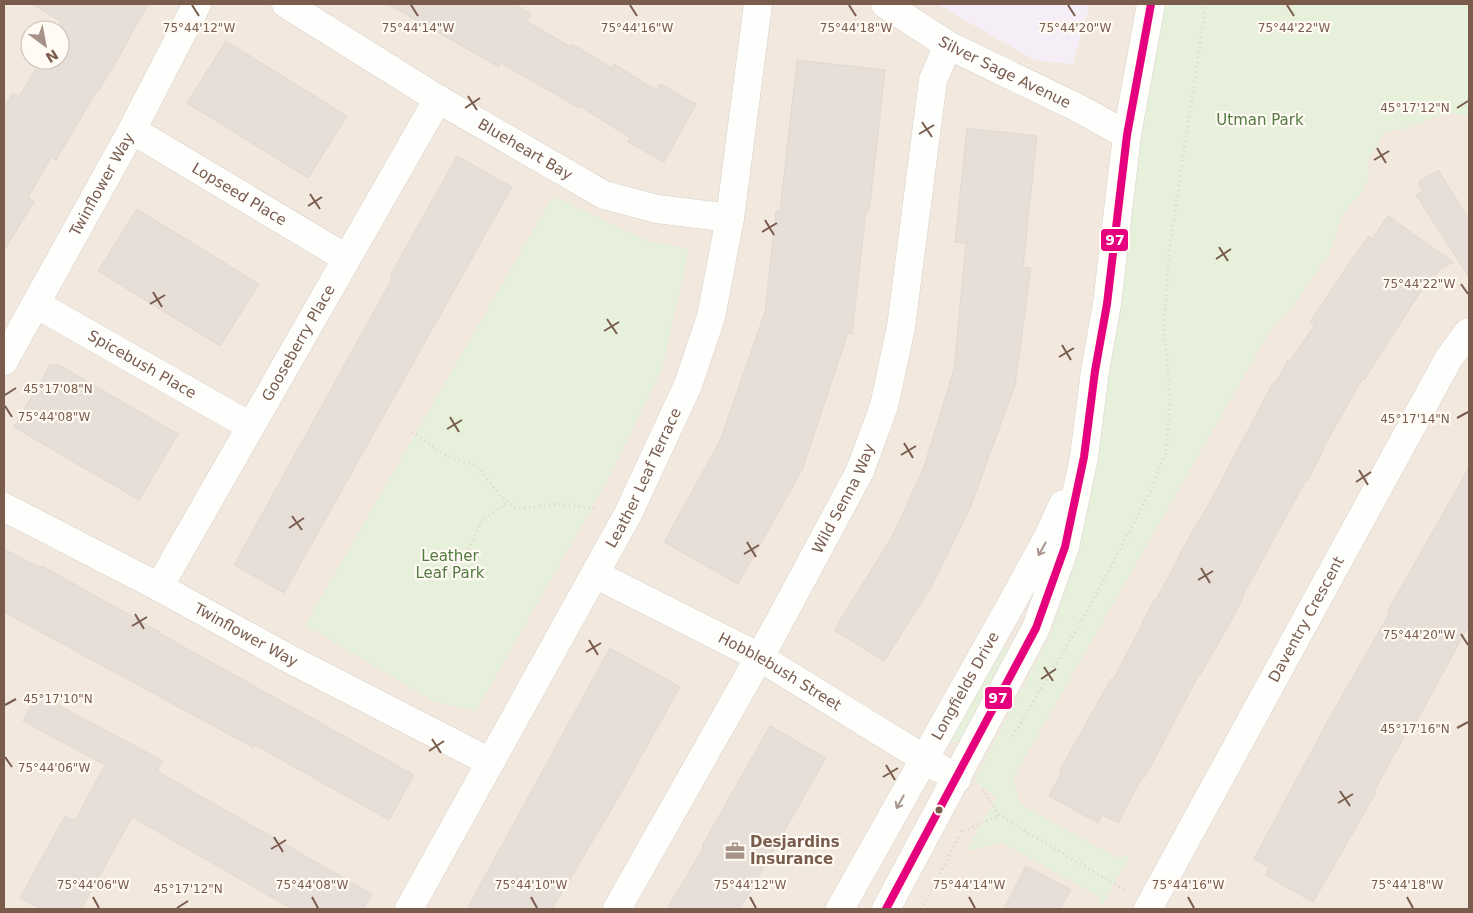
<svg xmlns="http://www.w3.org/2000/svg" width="1473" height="913" font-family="'DejaVu Sans',sans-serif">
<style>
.residential{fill:#f2e8de;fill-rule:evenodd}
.education{fill:#f6eef6}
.green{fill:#e7f0db}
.building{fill:#e6ded7;stroke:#e2d8d2}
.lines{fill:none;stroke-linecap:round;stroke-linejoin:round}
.street-casing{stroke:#d7d1cb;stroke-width:29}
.secondary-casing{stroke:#d9d2cb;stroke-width:29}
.path{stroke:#dcd5d0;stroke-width:3;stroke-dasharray:1 4;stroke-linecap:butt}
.street{stroke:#fefefd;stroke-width:28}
.secondary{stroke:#fefefd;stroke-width:28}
.bus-1-casing{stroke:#fffaf3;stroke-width:11}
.bus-1{stroke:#e5007d;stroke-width:8}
.oneway{stroke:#a8958b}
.ticks{fill:none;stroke:#7a5c4d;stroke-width:2}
.bus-dot{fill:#7a5c4d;stroke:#fffaf3;stroke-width:2}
.labels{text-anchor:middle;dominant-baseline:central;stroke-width:4.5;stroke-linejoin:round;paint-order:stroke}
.street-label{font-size:15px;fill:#7a5c4d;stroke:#fffaf3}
.park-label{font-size:15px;fill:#537a41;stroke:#fffaf3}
.poi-label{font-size:15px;font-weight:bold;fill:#7a5c4d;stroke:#fffaf3;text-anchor:start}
.ticks-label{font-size:12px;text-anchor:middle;fill:#7a5c4d;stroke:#fffaf3;stroke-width:4.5;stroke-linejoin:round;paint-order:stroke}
.line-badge{stroke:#fffaf3;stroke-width:2}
.badge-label{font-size:14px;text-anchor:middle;font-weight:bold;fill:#fff}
</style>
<rect width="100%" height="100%" fill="#f9f5f0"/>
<path class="residential" d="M4,4h1465v905h-1465zM30,30h30v30h-30z"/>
<path class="education" d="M937,4h153l-17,60 -37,-3z"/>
<path class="green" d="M1164,4h305v111l-20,-1 -11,2 -33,13 -21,3 -16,29 1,16 -6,14 -20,23 -14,41 -40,56 -18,18 -258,449 8,27 97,53 12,-3 -29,52 -3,-11 -97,-54 -35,10 30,-55 -22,-16 78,-149 24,-82 60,-395z
M553,196l95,45 41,8 -27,120 -55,112 -131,230 -43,-10 -128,-76z
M1006,648l3,2 -45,88 -8,5 -4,-1 -2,-4 49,-89z"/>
<path class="building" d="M32,4h116l-32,58 -17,28 -1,-1 -42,71 -5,-3 -23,41 6,4 -30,48v-142l9,-15 6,4 22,-37h19v-39z
M388,4h126l17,10 -5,7 45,26 1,-3 40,24 2,-4 42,26 4,-6 36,20 -32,58 -36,-20 2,-4 -50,-32 -1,2 -78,-45 -2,4z
M226,41l121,75 -39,62 -121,-75z
M797,60l88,10 -9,82 -7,59h-3l-14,123 -4,-1 -46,137 -64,114 -74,-42 56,-101 45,-129 11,-101h4z
M967,128l70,8 -14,131 8,1 -16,117 -45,123 -38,78 -48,75 -50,-31 58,-93 11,-24 21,-46 30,-98 12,-126 -11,-1z
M457,156l55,31 -228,406 -50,-28 159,-288 -3,-1z
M1438,170l31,49v58l-53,-82 7,-4 -5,-9z
M137,209l122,75 -39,62 -122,-75z
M1388,216l65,46 -13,8 -21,24 -55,86 -2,-1 -39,69 1,1 -17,32 -1,-1 -64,117 1,1 -17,32 -26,45 -1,-1 -46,88 -9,16 -2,-1 -24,46 -16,-8 -4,8 -49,-27 13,-25 -2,-1 51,-91 2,1 30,-57 -1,-1 13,-23 1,1 24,-45h-1l31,-53 63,-119 2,1 13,-24 2,1 25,-36 -5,-3 45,-67 14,-19 3,3z
M50,365h9l119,69 -39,66 -125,-73z
M1469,468v157l-60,110 -3,-2 -32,58 2,1 -13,23 -50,87 -48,-27 4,-7 -15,-9 76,-142 59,-103 -2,-1 8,-15z
M4,549l37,19 1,-2 118,66 -1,1 255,142 -25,45 -134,-75 -1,3 -250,-136z
M610,648l70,39 -66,118 -62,104h-85z
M37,694l126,67 -6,10 215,123 -9,15h-71l-160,-92 -51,92h-41l-20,-11 45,-82 10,5 30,-56 -82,-44z
M770,726l56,32 -86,151h-73l37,-62 -2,-1z
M1026,866l45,24 -11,19h-56z"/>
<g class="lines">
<defs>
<g id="street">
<path id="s1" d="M286,4l152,95 166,96 53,14 73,9"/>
<path id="s2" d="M885,4l63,41 130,63 49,27"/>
<path id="s3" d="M132,130l214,128"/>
<path id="s4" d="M36,304l214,122"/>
<path id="s5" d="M4,361l128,-231 65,-126"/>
<path id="s6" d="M4,507l155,80 123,68 208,107"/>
<path id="s7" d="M595,574l164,83 198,122"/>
<path id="s8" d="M159,587l279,-488"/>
<path id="s9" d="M409,909l219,-395 60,-129 23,-68 19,-99 28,-214"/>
<path id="s10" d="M617,909l156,-276 87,-162 24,-65 17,-79 32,-247 15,-35"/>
<path id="s11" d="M1148,909l301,-551 17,-23 3,-3"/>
</g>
<g id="secondary">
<path id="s12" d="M840,909l169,-301 39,-71 15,-33"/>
<path d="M886,909l150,-281 29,-81 19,-90 11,-86 12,-67 20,-169 24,-131"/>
</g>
</defs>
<use href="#street" class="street-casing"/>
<use href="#secondary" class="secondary-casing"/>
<path class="path" d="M412,432l35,24 29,10 25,30 16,13 43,-5 38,5
M447,560l20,-7 15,-32 27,-19
M1013,736l75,-126 63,-120 15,-38 4,-51 -6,-76 5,-74 37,-247
M983,789l16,26 127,76
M962,831l-1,2 38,-18
M921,909l38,-72"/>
<use href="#street" class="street"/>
<use href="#secondary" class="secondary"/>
<defs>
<path id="bus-1" d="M886,909l150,-281 29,-81 19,-90 11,-86 12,-67 20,-169 24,-131"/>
</defs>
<use href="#bus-1" class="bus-1-casing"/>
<use href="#bus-1" class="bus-1"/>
</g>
<defs><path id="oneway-shaft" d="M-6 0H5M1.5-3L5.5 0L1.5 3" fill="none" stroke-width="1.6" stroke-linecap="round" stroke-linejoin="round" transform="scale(1.25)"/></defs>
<g class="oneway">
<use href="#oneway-shaft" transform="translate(1042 549) rotate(119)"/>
<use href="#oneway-shaft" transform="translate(900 802) rotate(119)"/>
</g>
<path class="ticks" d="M192,5l7,11M411,5l7,11M630,5l7,11M849,5l7,11M1068,5l7,11M1287,5l7,11M468,96l9,14M465,108l15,-10M1457,108l11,-7M922,122l10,15M919,134l15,-9M1377,148l9,15M1374,160l15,-9M310,194l10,15M308,206l14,-9M765,220l9,15M762,232l15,-9M1219,247l9,14M1216,259l15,-10M1461,284l7,10M153,292l9,15M150,304l15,-9M607,319l10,15M604,331l15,-9M1062,345l9,15M1059,357l15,-9M5,395l11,-7M5,406l7,11M450,417l9,15M1457,418l11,-6M447,429l15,-9M904,443l9,15M901,455l15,-9M1359,470l9,15M1356,482l15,-10M292,516l10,14M289,528l15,-10M747,542l9,15M744,554l15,-9M1201,568l9,15M1198,580l15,-9M135,614l9,15M132,626l15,-9M1461,634l7,11M589,640l9,15M586,652l15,-9M1044,667l9,14M1041,679l15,-10M5,705l11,-6M1457,728l11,-6M432,739l9,14M429,751l15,-10M5,757l7,10M886,765l9,15M883,777l15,-9M1340,791l10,15M1338,803l15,-9M274,837l9,15M271,849l15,-9M93,897l6,11M312,897l6,11M531,897l6,11M750,897l6,11M969,897l6,11M1188,897l6,11M1407,897l6,11M177,908l11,-7"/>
<defs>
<symbol id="office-bare" viewBox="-9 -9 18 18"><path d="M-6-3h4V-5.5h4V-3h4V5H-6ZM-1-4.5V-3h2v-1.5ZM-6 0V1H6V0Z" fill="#a69286" stroke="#fffaf3" stroke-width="2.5" paint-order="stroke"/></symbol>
</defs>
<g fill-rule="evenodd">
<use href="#office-bare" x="721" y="837" width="28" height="28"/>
</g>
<circle class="bus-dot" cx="939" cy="810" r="4.5"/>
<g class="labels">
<g class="street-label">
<text stroke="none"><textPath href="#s2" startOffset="138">Silver Sage Avenue</textPath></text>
<text stroke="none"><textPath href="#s1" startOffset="280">Blueheart Bay</textPath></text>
<text stroke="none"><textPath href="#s5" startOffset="202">Twinflower Way</textPath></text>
<text stroke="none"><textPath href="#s3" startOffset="125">Lopseed Place</textPath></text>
<text stroke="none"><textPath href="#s8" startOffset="281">Gooseberry Place</textPath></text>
<text stroke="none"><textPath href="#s4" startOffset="122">Spicebush Place</textPath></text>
<text stroke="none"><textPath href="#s9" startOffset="491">Leather Leaf Terrace</textPath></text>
<text stroke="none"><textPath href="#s10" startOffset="469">Wild Senna Way</textPath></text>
<text stroke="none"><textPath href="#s11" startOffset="330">Daventry Crescent</textPath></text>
<text stroke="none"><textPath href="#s6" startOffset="274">Twinflower Way</textPath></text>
<text stroke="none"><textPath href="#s7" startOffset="209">Hobblebush Street</textPath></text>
<text stroke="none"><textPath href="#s12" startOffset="256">Longfields Drive</textPath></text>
</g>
<g class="park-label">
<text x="1260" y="120">Utman Park</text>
<text x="450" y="556">Leather<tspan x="450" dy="17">Leaf Park</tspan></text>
</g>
<g class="poi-label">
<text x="750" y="842">Desjardins<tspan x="750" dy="17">Insurance</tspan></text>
</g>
</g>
<g class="ticks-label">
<text x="199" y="32">75°44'12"W</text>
<text x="418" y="32">75°44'14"W</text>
<text x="637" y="32">75°44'16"W</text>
<text x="856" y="32">75°44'18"W</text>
<text x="1075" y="32">75°44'20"W</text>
<text x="1294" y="32">75°44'22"W</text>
<text x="1415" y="112">45°17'12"N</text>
<text x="1419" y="288">75°44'22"W</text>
<text x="58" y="393">45°17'08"N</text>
<text x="54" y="421">75°44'08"W</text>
<text x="1415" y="423">45°17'14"N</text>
<text x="1419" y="639">75°44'20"W</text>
<text x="58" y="703">45°17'10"N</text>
<text x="1415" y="733">45°17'16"N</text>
<text x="54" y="772">75°44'06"W</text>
<text x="93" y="889">75°44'06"W</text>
<text x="312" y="889">75°44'08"W</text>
<text x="531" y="889">75°44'10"W</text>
<text x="750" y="889">75°44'12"W</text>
<text x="969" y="889">75°44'14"W</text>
<text x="1188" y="889">75°44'16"W</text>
<text x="1407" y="889">75°44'18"W</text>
<text x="188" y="893">45°17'12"N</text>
</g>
<g class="line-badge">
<rect x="1100" y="228" width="29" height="24" rx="5" fill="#e5007d"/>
<rect x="984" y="686" width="29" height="24" rx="5" fill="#e5007d"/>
</g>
<g class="badge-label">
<text x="1115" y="245">97</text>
<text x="998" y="703">97</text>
</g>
<rect width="1473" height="913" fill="none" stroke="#7a5c4d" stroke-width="10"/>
<g transform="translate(45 45) rotate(148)"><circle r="24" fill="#fffaf3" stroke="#cabbb1"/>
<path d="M0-4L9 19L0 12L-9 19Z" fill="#a69286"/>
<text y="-8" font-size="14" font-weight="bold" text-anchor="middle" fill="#7a5c4d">N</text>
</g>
</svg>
